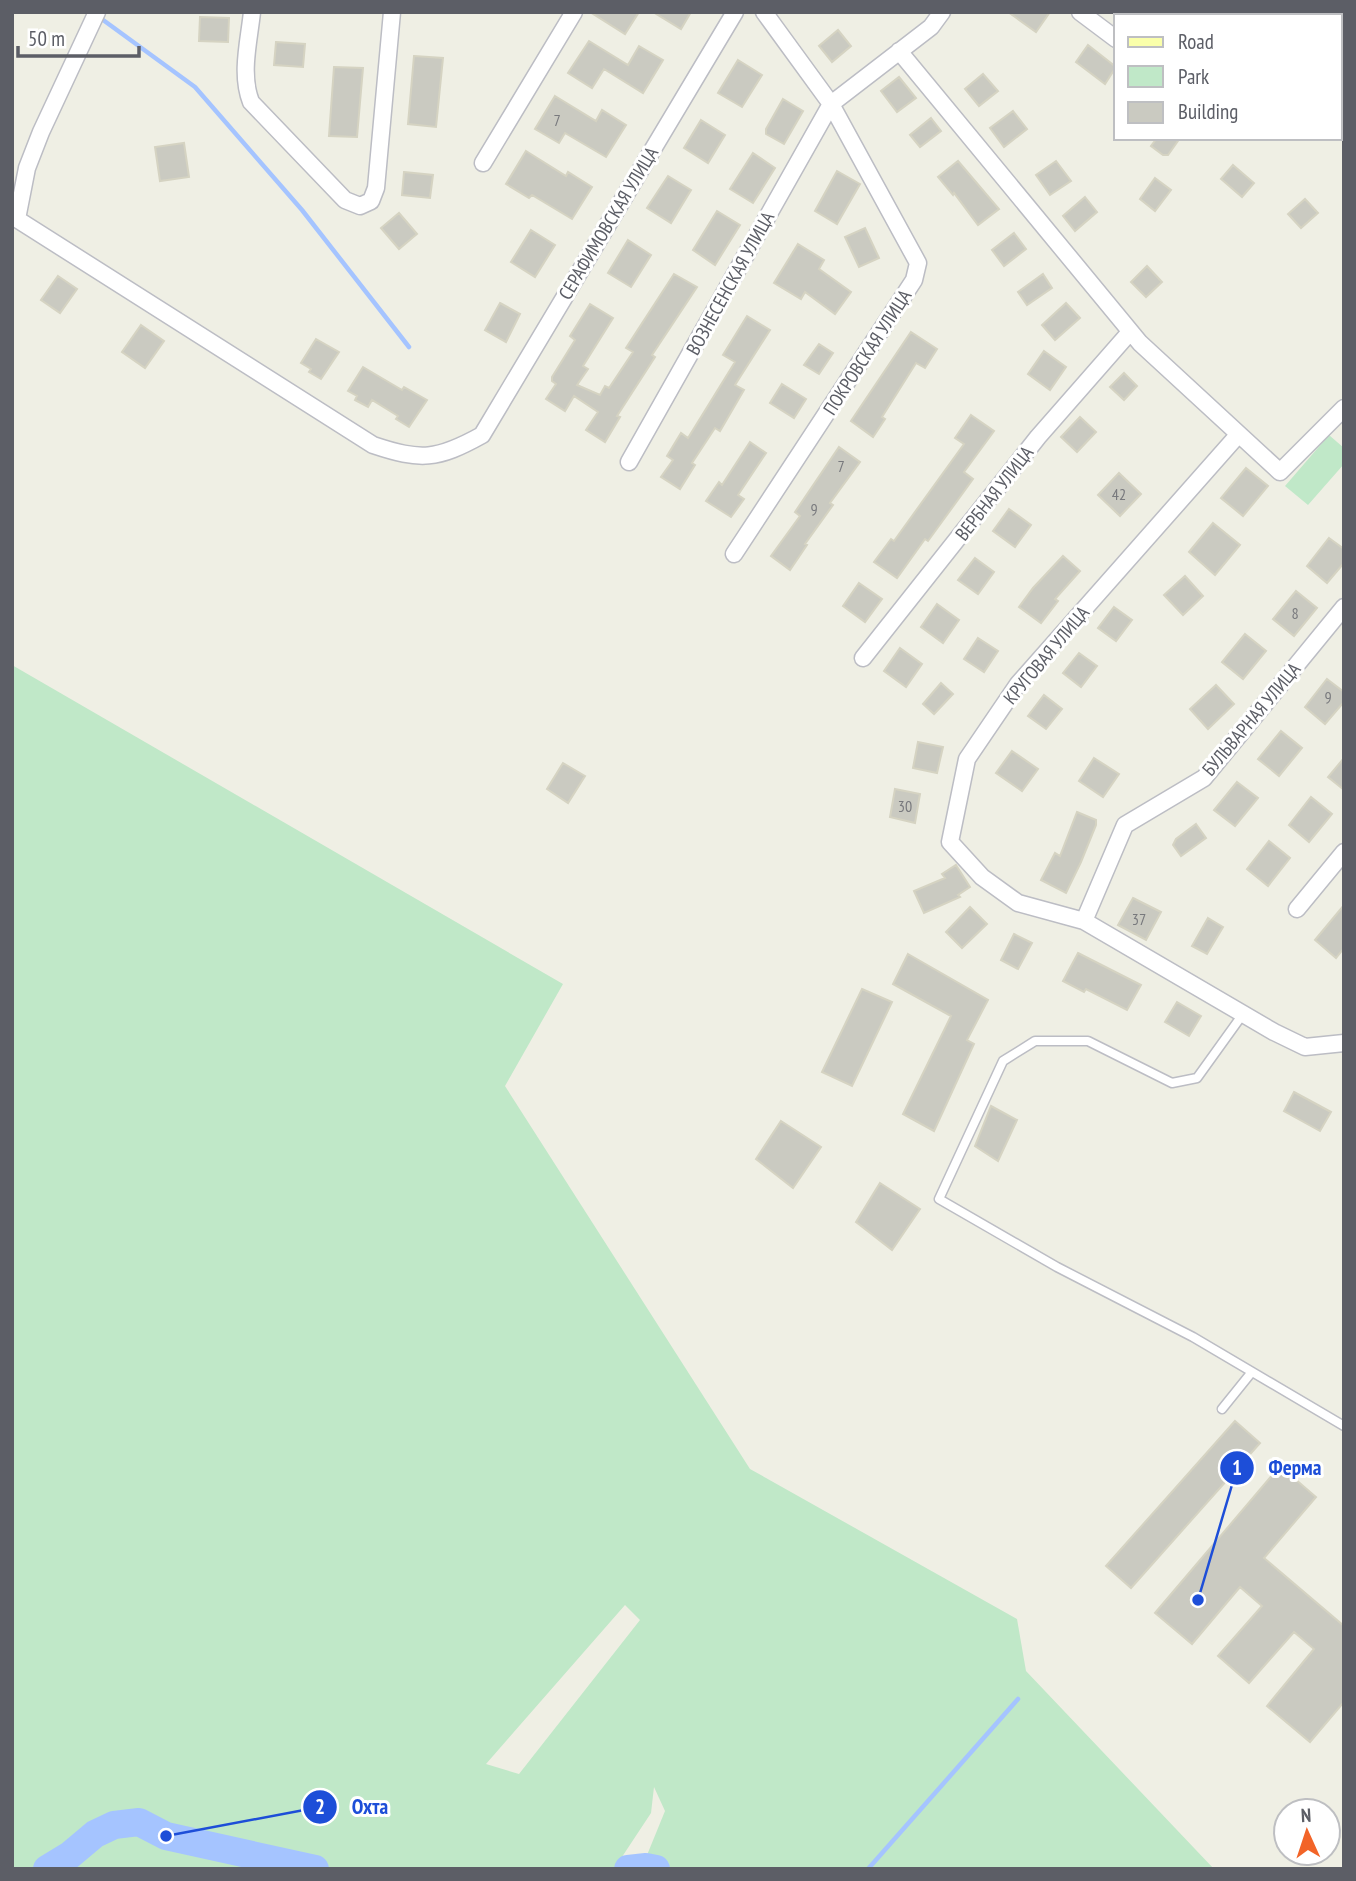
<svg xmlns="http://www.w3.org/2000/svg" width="1356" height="1881" font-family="'PT Sans Narrow',sans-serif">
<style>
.green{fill:#c0e8c8;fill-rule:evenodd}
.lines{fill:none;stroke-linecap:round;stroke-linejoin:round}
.stream{stroke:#a5c4ff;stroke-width:4.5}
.river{stroke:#a5c4ff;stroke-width:28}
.building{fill:#cacac1;stroke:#d5d3c2;stroke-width:2}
.service-casing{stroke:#bcbdc4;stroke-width:11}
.minor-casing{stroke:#bcbdc4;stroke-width:19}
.primary-casing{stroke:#f8ee54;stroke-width:28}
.service{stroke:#fff;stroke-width:8}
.minor{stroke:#fff;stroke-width:16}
.primary{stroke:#faffaa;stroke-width:24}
.labels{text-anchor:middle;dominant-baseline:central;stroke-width:6;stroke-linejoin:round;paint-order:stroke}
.number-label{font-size:16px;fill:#78797d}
.street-label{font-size:19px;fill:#5c5e66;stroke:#fff}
.leader{fill:none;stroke:#1d4ed8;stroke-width:2.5}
.callout-dot{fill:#1d4ed8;stroke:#fff;stroke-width:2.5}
.mark-label{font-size:21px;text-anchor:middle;font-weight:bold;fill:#fff}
.callout-label{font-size:21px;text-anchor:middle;font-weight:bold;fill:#1d4ed8;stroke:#fff;stroke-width:6;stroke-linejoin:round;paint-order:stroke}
</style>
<rect width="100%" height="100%" fill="#efefe4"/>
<path class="green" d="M1329,435l15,13v16l-36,41 -23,-19z
M12,665l551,319 -58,102 245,383 267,150 9,52 188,198h-560l-9,-9 20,-49 -11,-24 -3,26 -37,56h-602zM625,1605l15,15 -121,154 -33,-10z"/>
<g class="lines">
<path class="stream" d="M99,17l96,70 107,123 107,137
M868,1869l150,-170"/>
<path class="river" d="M47,1869l23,-14 25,-21 19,-9 25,-3 27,14 149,33
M628,1869l18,-2 10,2"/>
</g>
<path class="building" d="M590,12h49l-14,22z
M653,12h38l-10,17z
M1008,12h42l-14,20z
M200,17l29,1 -1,24 -29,-1z
M838,30l13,16 -19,16 -13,-16z
M589,41l39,24 11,-19 24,14 -20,33 -39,-24 -12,19 -24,-15z
M276,42l29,2 -2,23 -29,-2z
M1088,45l28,22 -11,17 -29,-22z
M414,56l29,2 -7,69 -28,-3z
M738,60l24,15 -20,32 -24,-14z
M334,67l29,1 -6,69 -28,-1z
M983,74l15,17 -19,15 -14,-17z
M899,77l17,21 -19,14 -16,-21z
M555,96l41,25 6,-11 24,15 -20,32 -41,-24 -6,10 -24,-14z
M783,99l20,12 -19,33 -18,-10v-5z
M1013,111l14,18 -23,18 -14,-19z
M931,118l10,13 -21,16 -10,-12z
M701,120l24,15 -17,28 -24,-15z
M1157,138h23l-12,17h-5l-12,-9z
M184,143l5,34 -29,4 -5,-34z
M526,151l40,25 2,-4 24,15 -20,32 -40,-24 -3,3 -23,-14z
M753,153l22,15 -22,35 -23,-14z
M958,161l41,48 -21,16 -24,-32 -1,2 -15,-18z
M1056,161l15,20 -21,14 -14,-20z
M1233,165l21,18 -12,14 -21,-18z
M837,171l23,13 -23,40 -22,-13z
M404,172l29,3 -3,23 -28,-3z
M668,176l23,14 -20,33 -24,-15z
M1155,178l16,12 -16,21 -15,-12z
M1085,197l12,15 -22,19 -12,-15z
M1305,199l13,14 -17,15 -13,-14z
M717,211l23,14 -25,40 -22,-15z
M399,213l18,21 -18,15 -18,-21z
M865,228l14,30 -20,9 -14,-30z
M531,230l24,15 -20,32 -24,-15z
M1014,233l12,16 -22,17 -12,-16z
M628,240l23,15 -20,32 -23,-14z
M798,244l26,16 -5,9 32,23 -16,22 -30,-22 -4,7 -27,-16z
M1147,266l15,16 -16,15 -15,-15z
M674,274l23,13 -45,68 3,2 -38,59 3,1 -15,25 -19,-12 12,-18 -24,-16 -9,15 -19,-12 10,-15 -4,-3v-4l23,-37 -5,-4 20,-32 23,14 -30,48 5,3 -11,16 23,10 5,-9 4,2 24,-36 -7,-4z
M1043,274l9,14 -25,17 -9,-13z
M58,276l19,13 -17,24 -19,-13z
M500,303l20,11 -14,28 -21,-12z
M1066,303l14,15 -25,22 -13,-15z
M747,316l23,14 -35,55 9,5 -24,41 -5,-3 -23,35 3,2 -15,24 -19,-12 12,-17 -6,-4 14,-23 7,5 47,-76 -12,-7z
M141,325l23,16 -19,27 -23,-16z
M911,332l26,17 -12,19 -9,-5 -34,54 3,2 -12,18 -22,-16z
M316,339l23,13 -18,27 -12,-7 2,-3 -10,-6z
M819,344l14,9 -14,21 -15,-9z
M1044,351l22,16 -16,23 -22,-16z
M363,367l39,23 2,-3 23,13 -18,27 -13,-8 2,-3 -26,-16 -4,7 -13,-7 2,-4 -9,-5z
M1124,373l13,13 -13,14 -14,-13z
M782,384l24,15 -12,19 -24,-15z
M971,415l23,16 -30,41 9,7 -45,62 -3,-2 -28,39 -23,-16 17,-23 3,2 70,-97 -9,-6z
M1080,417l16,15 -19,20 -16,-15z
M750,442l16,11 -28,42 6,4 -13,18 -25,-16 13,-19 3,3z
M839,447l21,15 -30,41 3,2 -28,39 2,1 -17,25 -19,-14 29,-40 -5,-4z
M1246,468l22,18 -25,30 -22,-18z
M1119,473l22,21 -21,22 -22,-21z
M1009,509l22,16 -16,22 -22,-16z
M1213,523l27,22 -25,30 -26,-23z
M1329,538l15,11v14l-17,20 -20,-17z
M1063,556l17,15 -25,28 3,2 -17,22 -22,-16 14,-19z
M975,558l19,14 -16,22 -20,-14z
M1185,576l18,20 -20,19 -19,-20z
M859,583l23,16 -17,23 -22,-16z
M1296,591l21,17 -23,28 -21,-17z
M937,604l22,16 -16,23 -22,-16z
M1114,607l18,13 -16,21 -18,-13z
M1245,634l21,17 -23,28 -21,-17z
M978,638l20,13 -14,21 -20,-13z
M900,648l22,16 -16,23 -22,-16z
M1079,653l18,13 -16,21 -18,-14z
M1327,679l17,13v10l-19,22 -20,-17z
M941,683l12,11 -19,20 -11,-10z
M1216,685l18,19 -26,25 -18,-20z
M1044,695l18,14 -16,20 -18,-13z
M1281,731l21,17 -23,28 -21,-17z
M918,742l25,5 -6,26 -24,-5z
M1012,751l26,18 -16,22 -26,-18z
M1094,758l25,16 -16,23 -24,-16z
M1344,758v32l-16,-13z
M563,763l22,13 -17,27 -21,-14z
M1237,782l21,16 -23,28 -21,-16z
M895,789l25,5 -5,29 -25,-6z
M1311,797l21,17 -23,28 -20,-17z
M1077,812l19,8v5l-15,37 -15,31 -25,-13 14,-27 5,3z
M1196,824l10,14 -25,18 -8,-11 3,-6z
M1269,841l21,17 -22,28 -21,-17z
M956,865l14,22 -12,8 2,2 -36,16 -10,-22 31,-13 -3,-4z
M1133,898l28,14 -15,28 -28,-15z
M1344,905v43l-8,10 -21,-18z
M970,907l17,17 -25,24 -16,-16z
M1208,918l15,9 -16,27 -15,-8z
M1014,934l18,9 -14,26 -17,-9z
M1078,953l63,32 -14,25 -41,-21 -2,3 -21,-11z
M908,954l80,46 -21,40 7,4 -40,87 -31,-17 48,-98 -58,-32z
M862,989l30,13 -40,84 -30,-14z
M1177,1002l24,14 -12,20 -24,-14z
M1294,1092l37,20 -11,19 -36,-20z
M991,1106l26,14 -19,41 -23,-15z
M781,1121l40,26 -28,41 -37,-29z
M880,1183l40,26 -28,41 -36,-28z
M1235,1421l25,22 -129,145 -25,-22z
M1280,1466l36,31 -52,61 80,68v76l-34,40 -43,-36 47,-57 -20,-17 -45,51 -31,-27 44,-50 -22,-19 -48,57 -37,-31z"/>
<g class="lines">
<defs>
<path id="service" d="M1243,1014l-46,64 -25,5 -84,-42h-53l-32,20 -64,138 118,68 136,70 151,89
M1222,1409l29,-36"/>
<path id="minor" d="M252,12c-3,29 -12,62 -1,90l94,98 15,6 11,-5 5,-13 16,-176
M1080,12l36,27
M899,51l241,292 140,129 64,-64
M483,163l91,-151
M12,216l361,229c48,16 64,15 109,-10l253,-423
M17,219l10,-51 14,-36 56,-120
M1238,435l-220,249 -51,75 -17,83 32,35 36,26 66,18 190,111 31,15 39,-4
M629,462l202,-358 100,-77 11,-15
M734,554l180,-274 4,-17 -87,-159 -67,-92
M863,658l175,-221 92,-105
M1297,909l47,-57
M1084,921l41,-96 79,-47 140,-171"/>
<path id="primary" d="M1339,12l5,4"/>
</defs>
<use href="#service" class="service-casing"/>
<use href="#minor" class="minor-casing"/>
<use href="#primary" class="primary-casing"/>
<use href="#service" class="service"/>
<use href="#minor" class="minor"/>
<use href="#primary" class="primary"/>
</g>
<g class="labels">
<g class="number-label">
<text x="557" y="120">7</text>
<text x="841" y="466">7</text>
<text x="1119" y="494">42</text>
<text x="814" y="509">9</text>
<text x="1295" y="613">8</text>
<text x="1328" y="697">9</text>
<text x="905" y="806">30</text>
<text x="1139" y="919">37</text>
</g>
<g class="street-label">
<text transform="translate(608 223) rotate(-59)">СЕРАФИМОВСКАЯ УЛИЦА</text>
<text transform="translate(730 283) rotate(-61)">ВОЗНЕСЕНСКАЯ УЛИЦА</text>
<text transform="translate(867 352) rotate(-57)">ПОКРОВСКАЯ УЛИЦА</text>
<text transform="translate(994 493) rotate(-52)">ВЕРБНАЯ УЛИЦА</text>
<text transform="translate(1046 655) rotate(-50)">КРУГОВАЯ УЛИЦА</text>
<text transform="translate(1251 719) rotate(-50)">БУЛЬВАРНАЯ УЛИЦА</text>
</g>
</g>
<path class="leader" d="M1198 1600L1237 1468M166 1836L320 1807"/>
<g class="callout-dot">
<circle cx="1198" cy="1600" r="7"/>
<circle cx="166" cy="1836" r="7"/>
<circle cx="1237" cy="1468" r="18"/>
<circle cx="320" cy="1807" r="18"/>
</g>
<g class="mark-label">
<text x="1237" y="1475">1</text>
<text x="320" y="1814">2</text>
</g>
<g class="callout-label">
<text x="1295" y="1475">Ферма</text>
<text x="370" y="1814">Охта</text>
</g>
<rect width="1356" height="1881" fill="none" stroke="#5c5e66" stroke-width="28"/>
<rect x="1114" y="14" width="228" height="126" fill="#ffffff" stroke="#bebfc2" stroke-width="2"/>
<rect x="1128" y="37" width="35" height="10" fill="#faffaa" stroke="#bebfc2" stroke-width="2"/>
<text x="1178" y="49" font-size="21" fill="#5c5e66">Road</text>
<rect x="1128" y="66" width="35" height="21" fill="#c0e8c8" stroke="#bebfc2" stroke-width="2"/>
<text x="1178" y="84" font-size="21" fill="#5c5e66">Park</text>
<rect x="1128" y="102" width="35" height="21" fill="#cacac1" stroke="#bebfc2" stroke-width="2"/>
<text x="1178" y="119" font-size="21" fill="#5c5e66">Building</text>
<g transform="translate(1307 1832) rotate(357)"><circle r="33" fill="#ffffff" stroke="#bebfc2" stroke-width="2"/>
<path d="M0-5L12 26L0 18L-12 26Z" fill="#f26428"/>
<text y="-10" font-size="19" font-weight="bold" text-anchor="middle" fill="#5c5e66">N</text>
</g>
<path d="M18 46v10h121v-10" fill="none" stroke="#5c5e66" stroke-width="3.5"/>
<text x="28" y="46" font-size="21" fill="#5c5e66" stroke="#ffffff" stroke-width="5" paint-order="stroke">50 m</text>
</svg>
